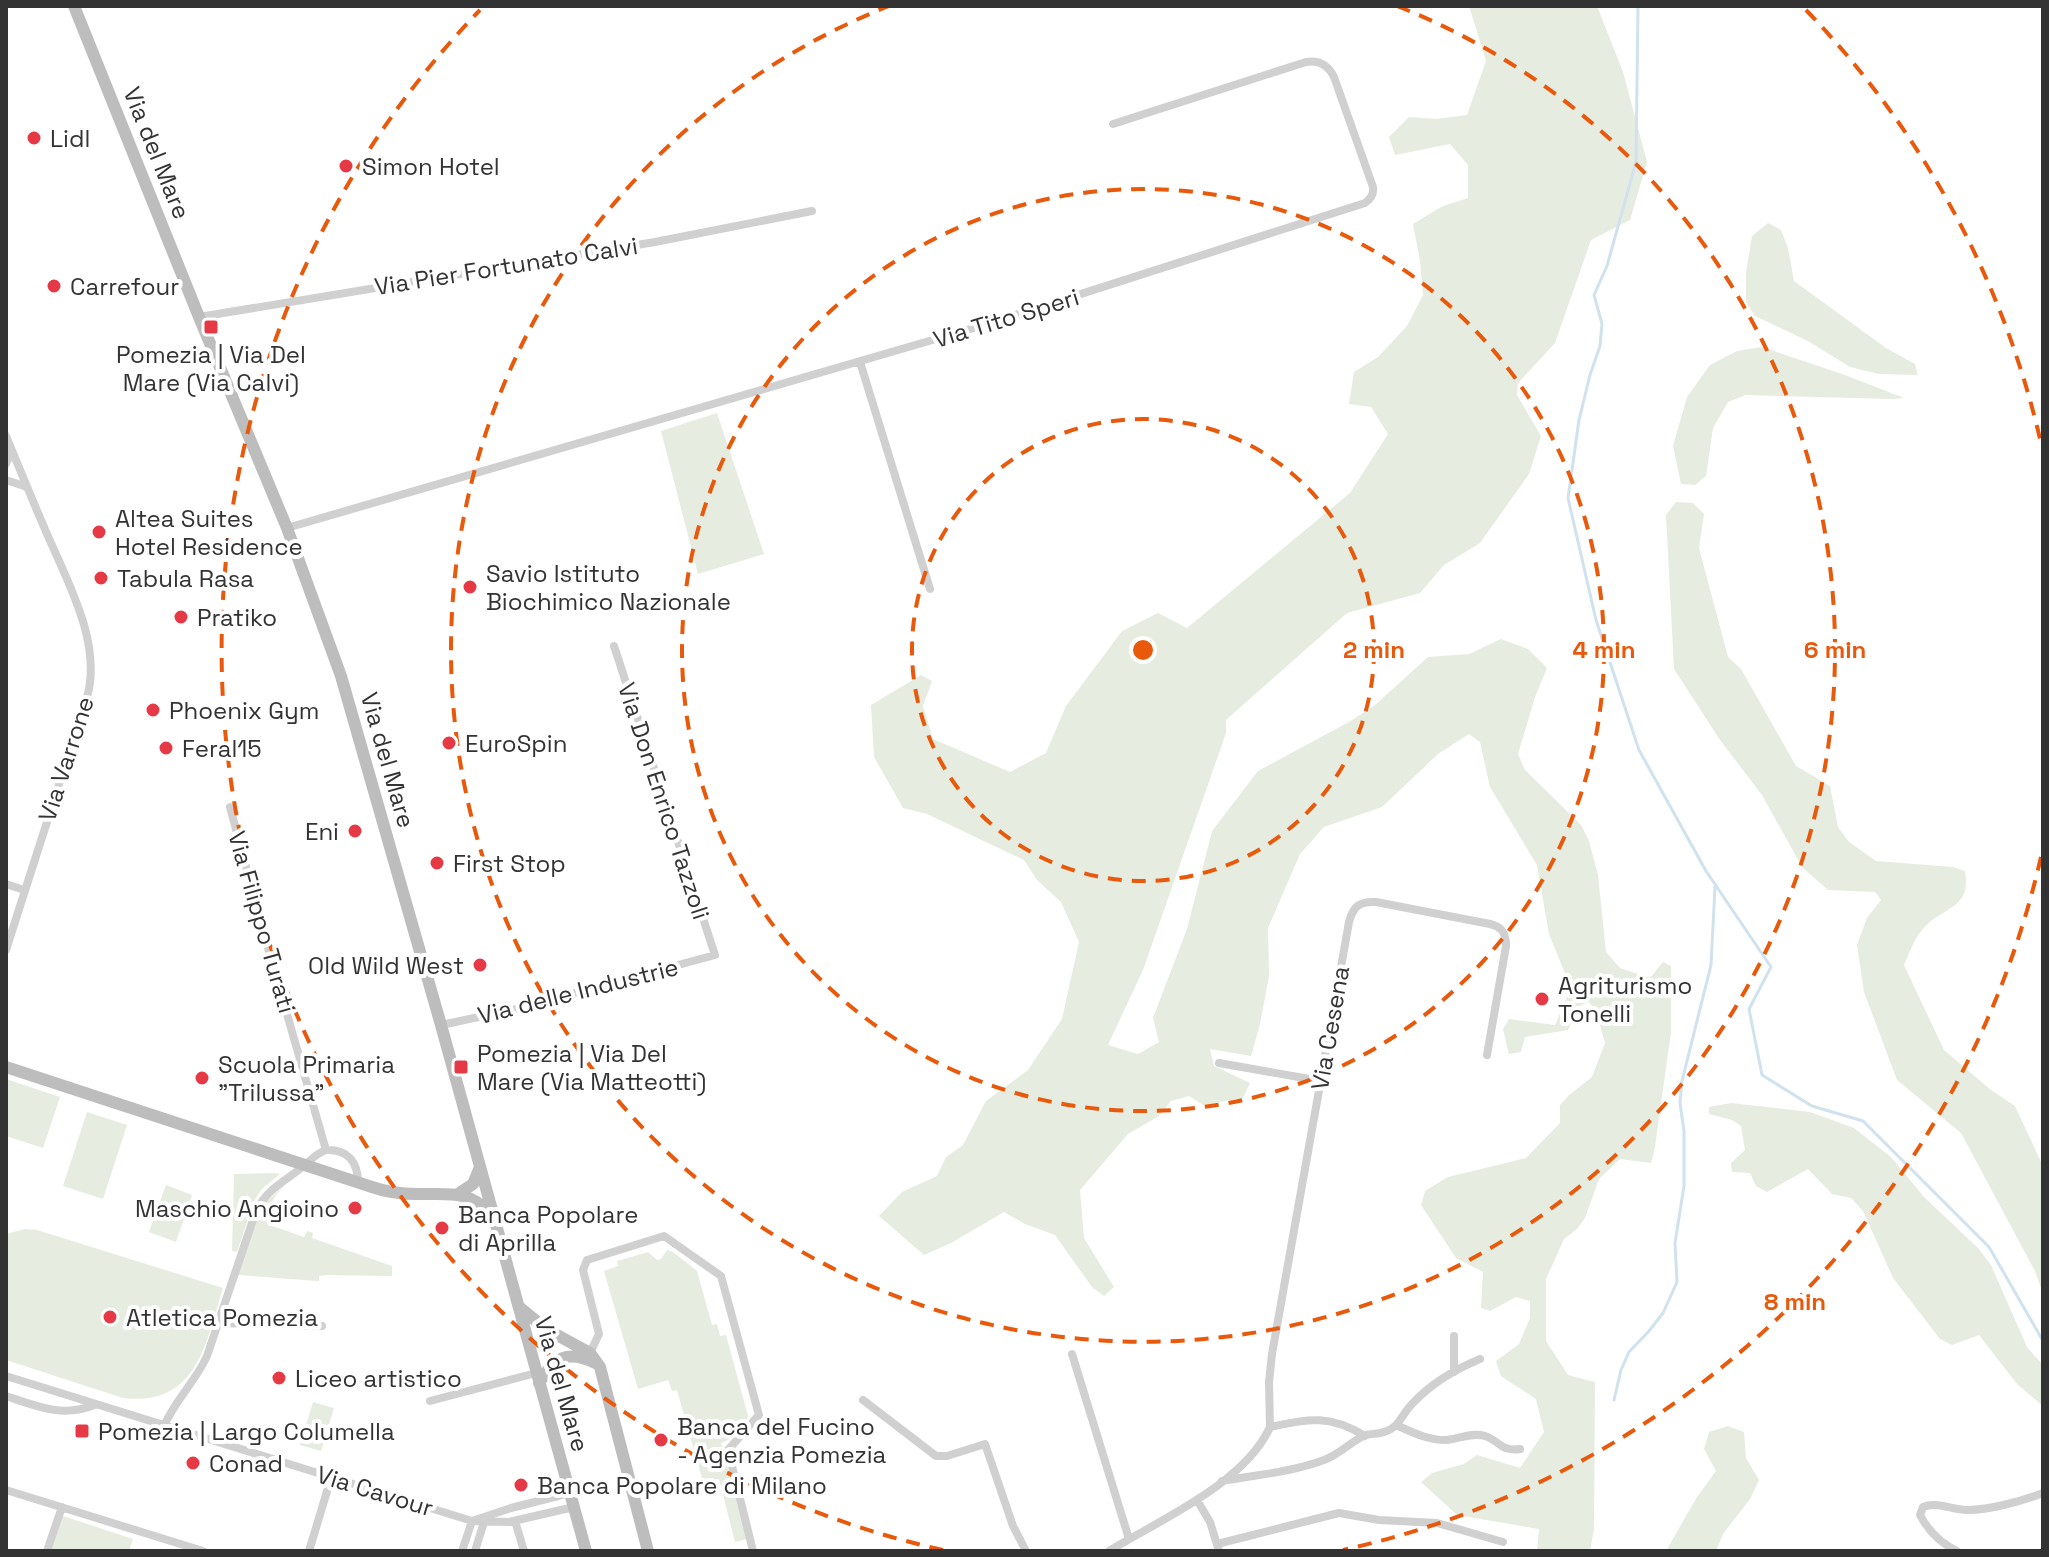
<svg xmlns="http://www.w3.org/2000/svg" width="2049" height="1557" font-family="'Space Grotesk',sans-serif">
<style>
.green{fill:#e6ecdf}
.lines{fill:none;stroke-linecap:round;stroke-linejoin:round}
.stream{stroke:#cfe2ee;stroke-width:3}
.street{stroke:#d0d0d0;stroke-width:8}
.secondary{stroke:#bdbdbd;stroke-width:12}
.ring{fill:none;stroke:#e8590c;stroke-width:4;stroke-dasharray:14 10}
.poi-dot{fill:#e63946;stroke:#fff;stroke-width:3}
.labels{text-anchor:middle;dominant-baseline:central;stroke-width:8;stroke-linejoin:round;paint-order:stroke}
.poi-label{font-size:24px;fill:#333;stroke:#fff;text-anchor:start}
.street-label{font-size:24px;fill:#333;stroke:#fff}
.centre{fill:#e8590c;stroke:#fff;stroke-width:4}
.ring-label{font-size:24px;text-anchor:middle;font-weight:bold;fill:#e8590c;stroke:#fff;stroke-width:8;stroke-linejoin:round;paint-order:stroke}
</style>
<rect width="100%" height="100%" fill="#fff"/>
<path class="green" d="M1469,6h128l26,66 24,90 -17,58 -39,20 -36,103 -37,40 -1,12 24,41 -12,38 -49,69 -36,22 -24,28 -73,20 -121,107v13l-83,237 -35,75 30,9 21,-12 -6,-24 34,-89 25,-98 46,-60 91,-49 25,-16 54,-49 41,-3 32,-15 27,10 19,19 -12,29 -17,57 7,16 56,55 8,16 9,34 8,77 14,16 30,10 13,-16 8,4v66l-16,115 -4,16 -31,-4 -21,20 -14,39 -8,11 -13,10 -18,40v62l22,34 27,7 -1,147 -4,22h-53l2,-22 -82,-14 -36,-33 11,-9 32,-9 13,-9 43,13 24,-36 -8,-33 -35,-23 -5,-15 23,-17 11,-26v-17l-14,-4 -26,14 -9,-3 2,-36 -27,-14 -35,-53 4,-14 23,-14 78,-19 34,-35v-18l8,-9 24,-19 13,-34 -9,-32 -7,-9 -10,4 -11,24 -43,7 -4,15 -12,2 -6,-25 6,-10 46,6 16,-37 -22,-54 -12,-69 -47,-78 -10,-45 -11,-8 -31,20 -56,53 -58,20 -24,27 -32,74 1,48 -9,48 -9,32 -41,-7 4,17 36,17 -7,15 -40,7 -14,-9 -18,5 -12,15 -31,18 -48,56 4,48 30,49 -10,9 -12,-9 -37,-52 -30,-11 -21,-12 -53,31 -27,12 -45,-39 23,-24 35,-16 9,-19 17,-12 23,-44 42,-31 34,-51 17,-77 -18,-40 -24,-22 -13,-20 -97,-46 -24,-6 -29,-51 -3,-52 50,-30 11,6 -9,25 10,33 77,33 36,-19 20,-47 56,-75 36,-18 29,15 163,-135 38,-59 -17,-27 -22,-3 5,-32 24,-15 29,-31 16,-31 -3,-34 -7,-37 30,-18 25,-8v-33l-18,-21 -55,11 -6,-18 20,-20 28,2 30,-4 19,-54z
M1768,223l13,7 7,18 6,33 92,67 29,16 3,11 -39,-1 -29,-7 -42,-26 -53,-25 -9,-14v-29l6,-37z
M1762,347l83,28 59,23 -12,1 -146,-4 -18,7 -15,26 -7,48 -11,9 -14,-1 -8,-38 14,-49 23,-32 27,-14z
M717,413l47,141 -66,20 -37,-143z
M1676,502l17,1 11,11 -5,34 29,109 13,12 55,97 34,20 8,41 11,15 27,19 77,6 12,4c7,40 -24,35 -43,59 -8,9 -13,24 -18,35l40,85 47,40 24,16 28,60v128l-8,-23 -74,-138 -64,-53 -33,-88 -7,-47 10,-27 14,-18 -6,-8 -47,-2 -26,-23 -40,-72 -42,-55 -46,-71 -8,-154z
M6,1079l54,18 -17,51 -37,-12z
M1731,1103l79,9 44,16 37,29 33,40 54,51 13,17 36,82 16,18v41l-26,-22 -38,-49 -27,10 -12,-6 -47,-61 -30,-67 -12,-13 -19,-4 -24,-25 -41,23 -11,-6 -6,-13 -18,-1 -1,-9 14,-13 -4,-24 -9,-6 -23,-6v-7z
M87,1112l40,13 -24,74 -40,-13z
M275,1173l5,1 -18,15 -7,10 -18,53 -5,-1 2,-77z
M286,1184l-10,11 -11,20 7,4 -2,6 34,12 3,-6 6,2 -1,5 80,28v10l-66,-1 -7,1v5h-2l-79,-6 23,-69z
M166,1185l26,10 -16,47 -27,-10z
M25,1229l12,1 186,58c-17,55 -26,119 -100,110l-117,-38v-126z
M667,1250l6,2 24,19 15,54 5,-1 3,12 6,-1 22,81c-4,13 -15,23 -27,27l26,96 -12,3 -16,-63 -16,3 -26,-92 -5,1 -4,-11 -30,9 -34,-118 14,-5 -1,-5 31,-9 9,8 4,-1z
M313,1402l21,6 -13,43 -21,-6z
M1728,1426l16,6 2,26 13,22 -9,19 -27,35 -7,17h-50l31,-54 19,-26 -12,-22 5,-17z
M63,1516l70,23 -4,12h-78z"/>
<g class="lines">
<path class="stream" d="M1638,6l-2,156 -29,104 -13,29 8,29 -2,22 -10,29 -11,45 -11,78 28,122 43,130 67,121 65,96 -22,42 13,66 50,31 51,15 126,126 54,94
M1614,1400l7,-30 8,-18 20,-21 14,-18 14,-31 -2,-39 9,-57v-55l-4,-28 2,-22 29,-116 4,-78"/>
<path class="street" d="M199,317l456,-75 157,-31
M860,362l70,227
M6,436c13,31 25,61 38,91 21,50 59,115 43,170l-81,253
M6,464l3,-7v-11
M6,480l21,7
M287,528l697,-203 381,-122c6,-4 9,-9 8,-16l-39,-110c-6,-12 -15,-17 -28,-15l-193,62
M230,807l34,127 62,216
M6,884l18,6
M441,1025l71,-15 203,-55 -101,-309
M1219,1063l102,18
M326,1150c22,-1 32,12 32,33
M218,1323l104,3
M590,1353l9,-19 -16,-64 4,-10 77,-24 57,40 38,139 -31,35 25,101
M1072,1354l57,185
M1454,1372v-36
M6,1376l466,145 37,1 65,-15
M6,1396c30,10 57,22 88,9
M863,1400l73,56h11l38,-12 28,82 13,25
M430,1401l106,-28
M1396,1425c16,7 31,15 50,15 12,-1 26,-8 39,-4 15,5 16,16 35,13
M164,1426c11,-26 32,-45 43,-70l48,-142c10,-25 31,-33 50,-49 7,-6 12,-12 21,-15
M1270,1427l-1,-45 3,-28 77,-432c4,-15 10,-21 27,-20l114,22c12,3 16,9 16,22l-19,109
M1270,1427c39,-8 59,-13 95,9
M1222,1481c34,-6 70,-9 102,-21 15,-5 30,-21 42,-25 10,-2 20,-1 29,-9 7,-7 11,-17 19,-24 18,-19 42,-33 66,-43
M6,1490l197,61
M1197,1500l13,22 9,29
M515,1521l9,30
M1217,1544l122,-31 40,7 58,3 66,19
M47,1551l15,-44
M309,1551l22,-73
M462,1551l10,-30 39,-13 59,-15
M475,1551l9,-29
M1109,1551c51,-31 136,-68 161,-124
M1957,1551c-17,-8 -28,-19 -37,-36l3,-8c13,-6 29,3 44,3 23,0 55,-9 76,-17"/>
<path class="secondary" d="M74,6l125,311 88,211 54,148 100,349 145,526
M6,1067l366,120c14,5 30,7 45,7 30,1 50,-5 73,19
M458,1194l15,-10 7,-17
M519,1307l27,22 44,24 10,14 48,184
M539,1383c15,-25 28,-34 56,-20"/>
</g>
<g class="ring">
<circle cx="1143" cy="650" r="231"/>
<circle cx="1143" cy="650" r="461"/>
<path d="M1397 6A692 692 0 1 1 889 6"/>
<path d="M2041 857A922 922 0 0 1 1343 1550M943 1550A922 922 0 0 1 480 10M1806 10A922 922 0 0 1 2041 443"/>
</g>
<g class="poi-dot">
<circle cx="34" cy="138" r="8"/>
<circle cx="346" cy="166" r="8"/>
<circle cx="54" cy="286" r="8"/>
<rect x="203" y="319" width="16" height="16" rx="4"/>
<circle cx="99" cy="532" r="8"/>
<circle cx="101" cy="578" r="8"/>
<circle cx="470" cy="587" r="8"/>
<circle cx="181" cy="617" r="8"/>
<circle cx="153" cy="710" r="8"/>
<circle cx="449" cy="743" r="8"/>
<circle cx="166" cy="748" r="8"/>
<circle cx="355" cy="831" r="8"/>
<circle cx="437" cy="863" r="8"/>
<circle cx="480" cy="965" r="8"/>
<circle cx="1542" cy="999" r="8"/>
<rect x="453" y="1059" width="16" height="16" rx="4"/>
<circle cx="202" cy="1078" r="8"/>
<circle cx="355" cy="1208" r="8"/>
<circle cx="442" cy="1228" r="8"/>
<circle cx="110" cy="1317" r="8"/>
<circle cx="279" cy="1378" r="8"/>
<rect x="74" y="1423" width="16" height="16" rx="4"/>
<circle cx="661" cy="1440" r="8"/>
<circle cx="193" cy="1463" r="8"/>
<circle cx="521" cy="1485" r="8"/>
</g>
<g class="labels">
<g class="poi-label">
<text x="50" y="138">Lidl</text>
<text x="362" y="166">Simon Hotel</text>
<text x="70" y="286">Carrefour</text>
<text x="211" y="354" text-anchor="middle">Pomezia | Via Del<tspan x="211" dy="28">Mare (Via Calvi)</tspan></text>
<text x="115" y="518">Altea Suites<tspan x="115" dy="28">Hotel Residence</tspan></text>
<text x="486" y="573">Savio Istituto<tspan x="486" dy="28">Biochimico Nazionale</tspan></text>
<text x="117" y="578">Tabula Rasa</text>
<text x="197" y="617">Pratiko</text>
<text x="169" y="710">Phoenix Gym</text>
<text x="465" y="743">EuroSpin</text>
<text x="182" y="748">Feral15</text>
<text x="339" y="831" text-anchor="end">Eni</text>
<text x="453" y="863">First Stop</text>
<text x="464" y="965" text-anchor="end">Old Wild West</text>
<text x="1558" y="985">Agriturismo<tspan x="1558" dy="28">Tonelli</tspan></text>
<text x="477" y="1053">Pomezia | Via Del<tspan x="477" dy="28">Mare (Via Matteotti)</tspan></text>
<text x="218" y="1064">Scuola Primaria<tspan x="218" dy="28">"Trilussa"</tspan></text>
<text x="339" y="1208" text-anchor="end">Maschio Angioino</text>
<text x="458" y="1214">Banca Popolare<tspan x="458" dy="28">di Aprilla</tspan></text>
<text x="126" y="1317">Atletica Pomezia</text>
<text x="295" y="1378">Liceo artistico</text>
<text x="677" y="1426">Banca del Fucino<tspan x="677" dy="28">- Agenzia Pomezia</tspan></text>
<text x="98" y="1431">Pomezia | Largo Columella</text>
<text x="209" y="1463">Conad</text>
<text x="537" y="1485">Banca Popolare di Milano</text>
</g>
<g class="street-label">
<text transform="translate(157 153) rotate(68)">Via del Mare</text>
<text transform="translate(506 266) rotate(-9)">Via Pier Fortunato Calvi</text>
<text transform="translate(1006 318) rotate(-17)">Via Tito Speri</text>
<text transform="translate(66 759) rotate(-72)">Via Varrone</text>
<text transform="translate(388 760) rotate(74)">Via del Mare</text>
<text transform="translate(664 801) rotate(72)">Via Don Enrico Tazzoli</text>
<text transform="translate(262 922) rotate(74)">Via Filippo Turati</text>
<text transform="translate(578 991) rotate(-14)">Via delle Industrie</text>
<text transform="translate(1330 1028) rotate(-80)">Via Cesena</text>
<text transform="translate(562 1384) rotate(74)">Via del Mare</text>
<text transform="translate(375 1491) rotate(17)">Via Cavour</text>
</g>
</g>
<circle cx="1143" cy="650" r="12" class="centre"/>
<g class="ring-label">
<text x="1374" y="658">2 min</text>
<text x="1604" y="658">4 min</text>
<text x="1835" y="658">6 min</text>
<text x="1795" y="1310">8 min</text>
</g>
<rect width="2049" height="1557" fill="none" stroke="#333333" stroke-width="16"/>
</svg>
